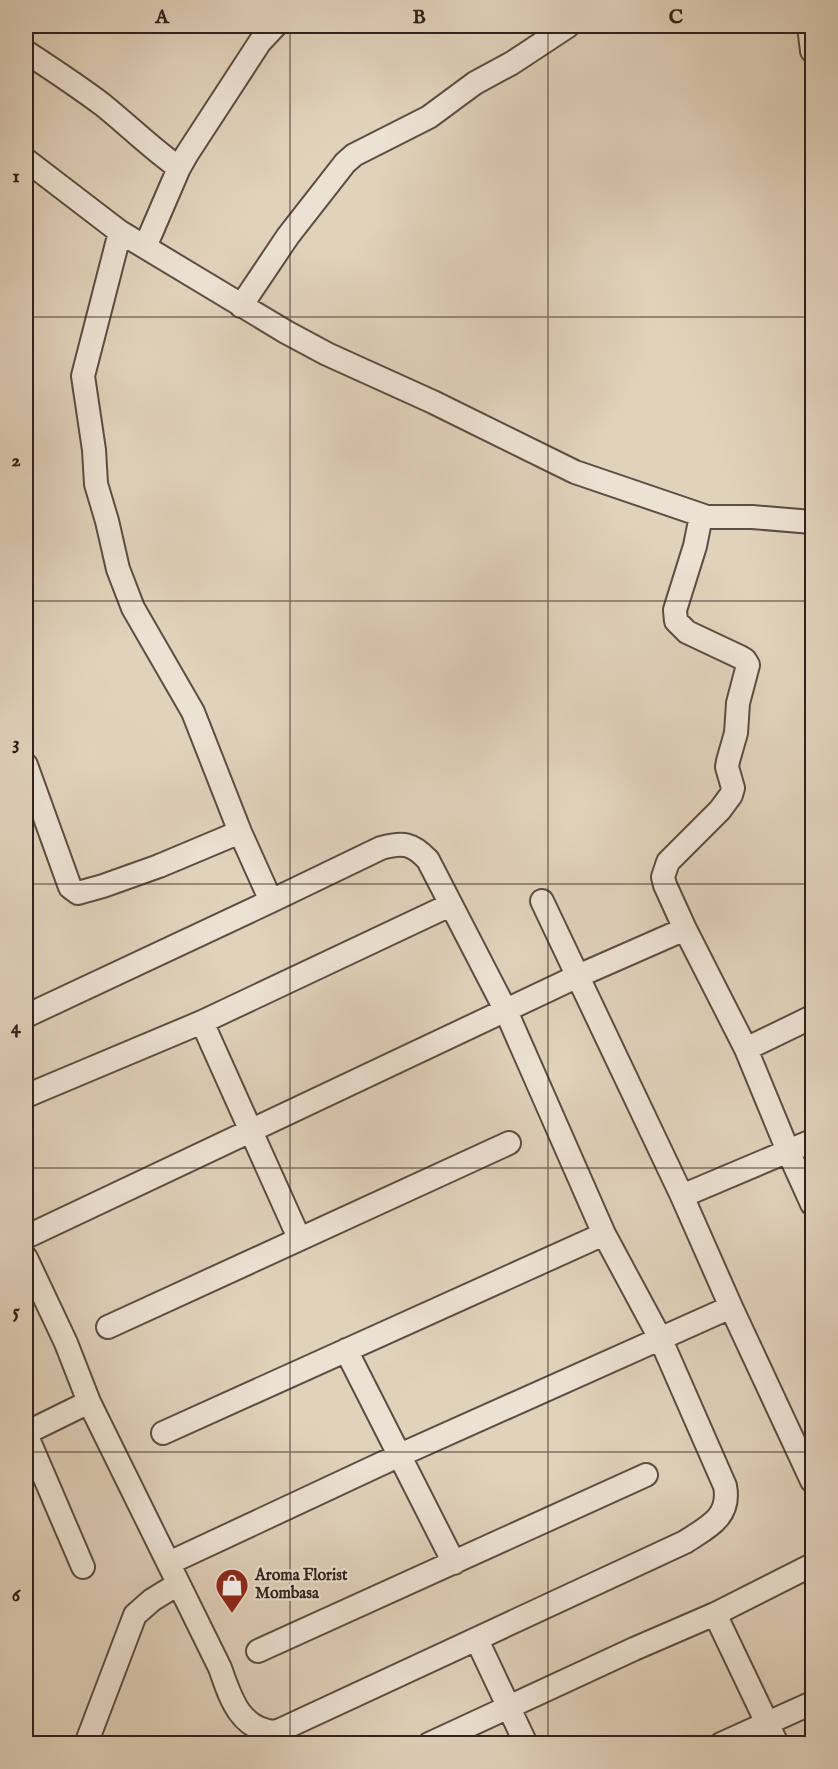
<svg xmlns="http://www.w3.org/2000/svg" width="838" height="1769" font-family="'IM FELL English',serif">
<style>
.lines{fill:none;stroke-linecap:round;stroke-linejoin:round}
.minor-casing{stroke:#5d4d42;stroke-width:26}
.minor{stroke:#ece2d3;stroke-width:22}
.grid{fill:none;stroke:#31211a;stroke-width:1.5;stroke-opacity:0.55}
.labels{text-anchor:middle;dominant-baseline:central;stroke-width:4.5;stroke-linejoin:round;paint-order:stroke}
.poi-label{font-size:16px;font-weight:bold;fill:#31211a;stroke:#ece2d3;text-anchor:start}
.neatline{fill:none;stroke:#31211a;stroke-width:2}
.grid-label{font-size:20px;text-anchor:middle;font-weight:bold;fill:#31211a}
</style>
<rect width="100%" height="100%" fill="#e1d2bb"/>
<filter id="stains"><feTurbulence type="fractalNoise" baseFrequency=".00333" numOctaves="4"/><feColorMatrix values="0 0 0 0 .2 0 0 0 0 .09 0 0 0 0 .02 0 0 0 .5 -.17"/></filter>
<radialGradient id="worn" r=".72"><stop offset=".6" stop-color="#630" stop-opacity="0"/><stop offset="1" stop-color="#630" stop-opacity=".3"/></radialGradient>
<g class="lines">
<defs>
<path id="minor" d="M809,26l3,25
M26,52c26,17 52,34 77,53 26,21 49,44 76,63
M26,160l94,72 166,100 41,22 106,48 142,70 132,45h45l60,5
M120,232l-37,144 11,74 2,34 11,37 11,48 15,39 60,104 47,120 31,69
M145,247l34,-79 8,-14 73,-112 15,-16
M241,306l47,-70 57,-73 9,-8 75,-38 46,-34 37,-20 56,-37
M701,516l-6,30 -20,64 1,11 11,11 53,25 5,3 3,5 -10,38 -2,30 -8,28 -1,6 6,21 -2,7 -11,15 -52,52 -5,15 2,8 20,44 61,120 42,102 24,53
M26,765l44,122 8,6 25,-7 56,-20 81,-34
M542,901l140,295 49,111 81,174
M26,1016l245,-115 110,-53c22,-6 31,-5 47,12l78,151 98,223 57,106 64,146c6,31 -17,41 -40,56l-409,190c-37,-2 -46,-36 -56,-64l-131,-266 -23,-59 -40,-85
M202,1022l97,216
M746,1049l66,-32
M26,1096l176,-74 248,-117
M682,1196l130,-55
M26,1237l552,-261 107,-47
M108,1327l401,-184
M346,1350l108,213
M26,1433l63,-31
M163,1433l441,-199
M26,1434l57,133
M169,1563l231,-108 331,-148
M715,1614l62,130
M477,1640l49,104
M258,1651l388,-176
M86,1744l49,-129 17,-15 26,-16
M429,1744l205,-95 81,-35 97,-49
M721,1744l91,-41"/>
</defs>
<use href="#minor" class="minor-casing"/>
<use href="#minor" class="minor"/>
</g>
<path class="grid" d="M290,26v1718M548,26v1718M26,317h786M26,601h786M26,884h786M26,1168h786M26,1452h786"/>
<defs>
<symbol id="shop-pin" viewBox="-11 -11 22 30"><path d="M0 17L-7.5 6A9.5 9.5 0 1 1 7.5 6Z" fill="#8f2418" stroke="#ece2d3"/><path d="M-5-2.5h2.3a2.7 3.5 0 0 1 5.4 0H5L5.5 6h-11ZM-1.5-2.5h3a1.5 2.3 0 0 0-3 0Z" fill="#fff"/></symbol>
</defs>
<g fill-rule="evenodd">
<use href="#shop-pin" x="213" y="1566" width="38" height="52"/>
</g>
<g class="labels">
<g class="poi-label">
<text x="255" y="1576">Aroma Florist<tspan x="255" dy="18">Mombasa</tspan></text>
</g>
</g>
<rect width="838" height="1769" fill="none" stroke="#e1d2bb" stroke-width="66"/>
<rect x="33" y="33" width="772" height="1703" class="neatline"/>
<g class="grid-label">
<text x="162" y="23">A</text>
<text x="419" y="23">B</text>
<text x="676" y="23">C</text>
<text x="16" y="182">1</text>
<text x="16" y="466">2</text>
<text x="16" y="749">3</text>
<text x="16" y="1033">4</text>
<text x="16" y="1317">5</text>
<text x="16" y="1601">6</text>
</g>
<rect width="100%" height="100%" filter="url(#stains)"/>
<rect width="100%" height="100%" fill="url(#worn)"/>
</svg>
